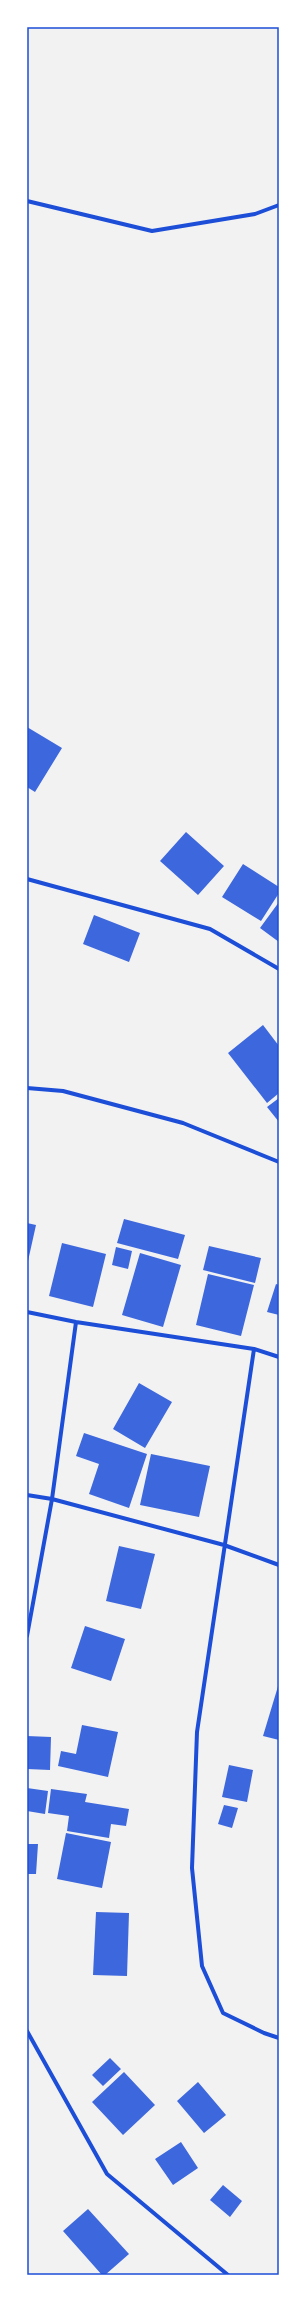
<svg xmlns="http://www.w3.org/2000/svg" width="306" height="2302" font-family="'Nunito Sans',sans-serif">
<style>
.building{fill:#3d67dc}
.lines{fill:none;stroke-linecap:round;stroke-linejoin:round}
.minor{stroke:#1d4ed8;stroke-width:4}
.neatline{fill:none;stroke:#1d4ed8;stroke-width:1.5}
</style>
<rect width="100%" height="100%" fill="#f2f2f2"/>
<path class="building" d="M27,727l35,21 -27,44 -8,-5z
M186,832l38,34 -26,29 -38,-34z
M243,864l36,23v6l-18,28 -39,-24z
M279,902v40l-19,-14z
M94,915l46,18 -11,29 -46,-18z
M263,1025l16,21v47l-12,10 -39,-50z
M279,1098v24l-12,-15z
M124,1219l61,16 -7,24 -61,-16z
M27,1223l9,2 -8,36h-1z
M62,1243l44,11 -13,53 -44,-11z
M209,1246l52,12 -6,25 -52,-13z
M116,1247l16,4 -4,18 -16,-4z
M140,1253l41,12 -18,62 -41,-12z
M208,1274l46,11 -13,51 -45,-11z
M276,1284l3,1v30l-12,-3z
M139,1383l33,19 -27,46 -32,-19z
M84,1433l63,21 -18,54 -40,-14 10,-30 -23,-8z
M151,1454l59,12 -11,51 -59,-12z
M119,1546l36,8 -14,55 -35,-8z
M85,1626l40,13 -14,42 -40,-13z
M279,1683v57l-16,-4z
M82,1725l36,7 -10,45 -50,-11 3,-15 15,3z
M27,1736l24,1 -1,33 -23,-1z
M229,1765l24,5 -6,32 -25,-5z
M27,1788l21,3 -3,23 -18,-3z
M51,1789l36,5 -2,8 44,7 -3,17 -15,-2 -2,14 -42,-7 2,-15 -21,-3z
M224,1805l14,3 -6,20 -14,-4z
M66,1833l45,9 -9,46 -45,-9z
M27,1844h11l-2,30h-9z
M96,1912l33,1 -2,63 -34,-1z
M110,2058l11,11 -18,17 -11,-11z
M124,2072l31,33 -32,30 -31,-33z
M198,2082l28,33 -22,18 -27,-32z
M181,2142l17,26 -25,17 -18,-26z
M223,2185l19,16 -12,16 -20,-17z
M88,2209l41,45 -24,21h-3l-39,-44z"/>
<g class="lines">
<path class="minor" d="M27,201l125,30 103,-17 24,-9
M27,879l183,50 69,40
M27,1088l36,3 120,32 96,39
M27,1312l49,10 178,27 25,8
M254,1349l-57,383 -5,136 10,98 21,47 41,20 15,5
M27,1495l25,4 172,46 55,20
M27,1636l25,-137 24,-177
M27,2031l80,143 121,101"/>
</g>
<rect width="306" height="2302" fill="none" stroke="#ffffff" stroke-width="56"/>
<rect x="28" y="28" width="250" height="2246" class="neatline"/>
</svg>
